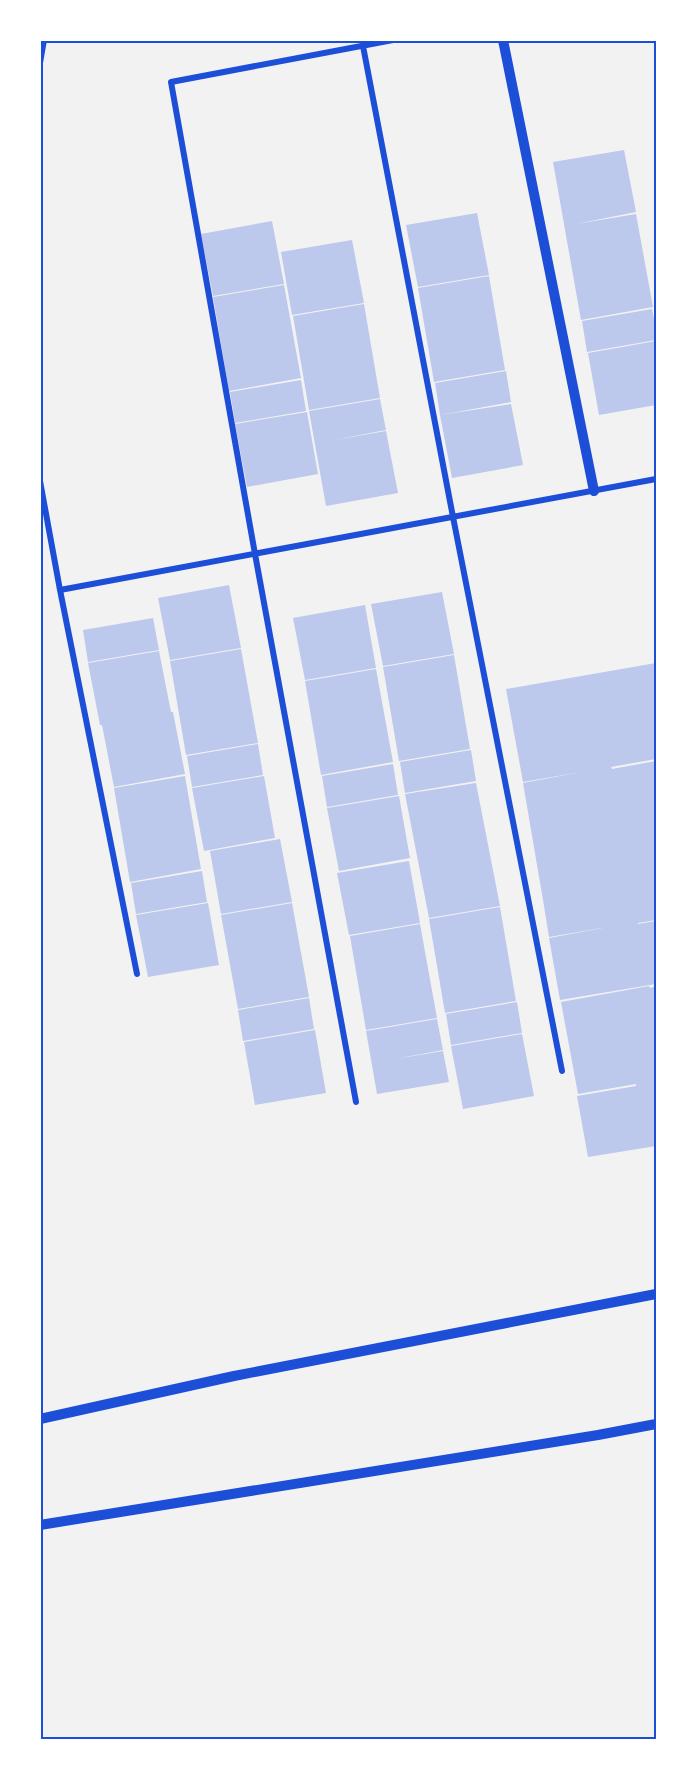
<svg xmlns="http://www.w3.org/2000/svg" width="697" height="1780" font-family="'DejaVu Sans',sans-serif">
<style>
.building{fill:#bdc9ec}
.lines{fill:none;stroke-linecap:round;stroke-linejoin:round}
.minor{stroke:#1d4ed8;stroke-width:6}
.tertiary{stroke:#1d4ed8;stroke-width:10}
.neatline{fill:none;stroke:#1d4ed8;stroke-width:2}
</style>
<rect width="100%" height="100%" fill="#f2f2f2"/>
<path class="building" d="M624,150l12,62 -60,12 60,-10 17,93 -72,13 -28,-158z
M477,213l12,62 -71,12 -12,-62z
M272,221l12,63 -71,12 -12,-62z
M352,240l12,63 -72,12 -11,-63z
M489,276l16,94 -71,12 -16,-94z
M284,285l17,93 -72,13 -16,-94z
M364,304l16,94 -71,12 -16,-94z
M652,309l4,20v11l-69,12 -5,-31z
M656,341v64l-57,10 -11,-62z
M506,371l5,31 -71,13 -5,-32z
M301,380l5,31 -71,12 -5,-31z
M380,399l6,31 -52,10 52,-9 12,62 -72,13 -17,-95z
M511,404l12,61 -71,13 -12,-63z
M307,412l11,62 -71,13 -12,-63z
M229,585l12,63 -71,12 -12,-62z
M442,592l12,62 -71,12 -12,-62z
M365,605l11,63 -71,12 -12,-62z
M153,618l6,32 -71,12 -5,-32z
M241,649l17,94 -72,12 -16,-94z
M159,651l12,61h2l12,62 -71,13 -12,-62h-2l-12,-62z
M454,655l16,94 -71,12 -16,-94z
M656,663v96l-45,8 1,2 44,-8v159l-18,3v1l18,-3v63l-96,16 -11,-62 59,-11 -59,10 -5,-31 58,-9 -58,9 -21,-123 58,-11 -58,10 -17,-93z
M376,669l17,93 -72,13 -16,-94z
M258,744l5,31 -71,12 -5,-31z
M471,750l5,31 -71,12 -5,-31z
M393,764l5,31 -71,12 -5,-31z
M185,776l16,93 -71,13 -16,-94z
M264,776l11,62 -71,13 -12,-63z
M476,783l24,123 -71,12 -24,-124z
M399,796l11,62 -71,13 -12,-63z
M280,839l12,63 -71,12 -11,-63z
M409,861l11,62 -71,12 -12,-62z
M202,871l5,31 -71,12 -5,-31z
M208,903l11,62 -71,12 -12,-62z
M292,903l17,94 -71,12 -17,-94z
M500,907l16,94 -71,12 -16,-94z
M420,924l17,94 -71,12 -16,-94z
M649,986l1,2 6,-2v160l-68,11 -11,-61 59,-10v-2l-58,10 -17,-92z
M309,998l5,31 -71,12 -5,-31z
M517,1002l5,31 -71,12 -5,-31z
M437,1019l6,31 -48,9 48,-8 6,31 -72,12 -11,-63z
M315,1030l11,63 -71,12 -11,-63z
M522,1034l12,62 -71,13 -12,-63z"/>
<g class="lines">
<path class="minor" d="M363,46l90,471 109,554
M40,63l4,-23
M40,481l20,109 77,384
M60,590l596,-111
M356,1102l-101,-548 -84,-472 222,-42"/>
<path class="tertiary" d="M503,40l91,451
M40,1419l194,-43 422,-82
M40,1525l558,-90 58,-11"/>
</g>
<rect width="697" height="1780" fill="none" stroke="#ffffff" stroke-width="84"/>
<rect x="42" y="42" width="613" height="1696" class="neatline"/>
</svg>
